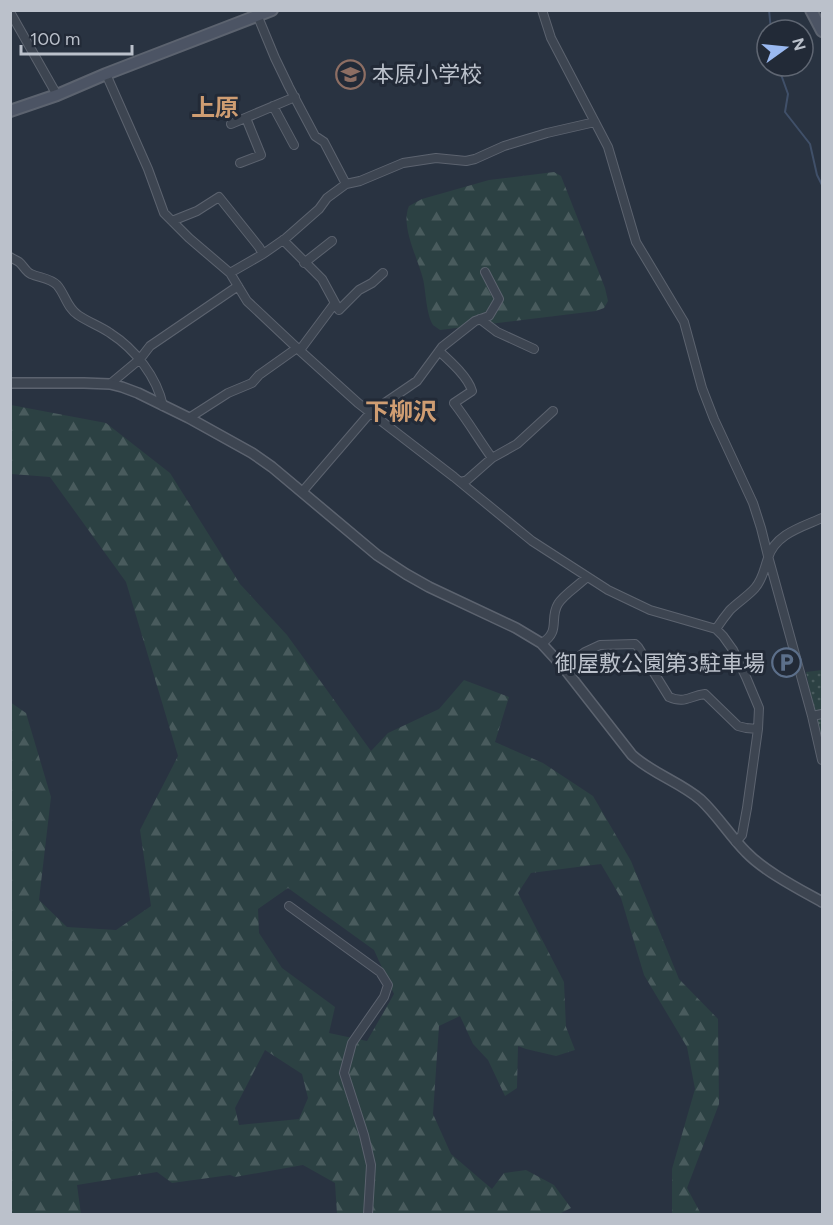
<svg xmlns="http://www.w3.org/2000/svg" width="833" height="1225" font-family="Figtree,'Noto Sans JP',sans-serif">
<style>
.green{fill:url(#green-dots)}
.forest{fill:url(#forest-firs);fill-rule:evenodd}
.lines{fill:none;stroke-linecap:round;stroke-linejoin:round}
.stream{stroke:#405069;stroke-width:2}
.minor-casing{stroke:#5c636f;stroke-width:10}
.tertiary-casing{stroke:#5c636f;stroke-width:12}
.secondary-casing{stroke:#5c636f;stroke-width:14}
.minor{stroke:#3d4551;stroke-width:8}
.tertiary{stroke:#3d4551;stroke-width:9}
.secondary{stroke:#4c5464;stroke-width:10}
.labels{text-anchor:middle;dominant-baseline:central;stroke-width:6;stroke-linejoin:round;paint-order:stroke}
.poi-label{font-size:22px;fill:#bbc1cb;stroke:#222a37;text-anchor:start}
.neighbourhood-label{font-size:24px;font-weight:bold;fill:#cf9d72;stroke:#222a37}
</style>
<defs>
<pattern id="green-dots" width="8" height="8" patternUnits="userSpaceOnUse" patternTransform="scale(1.5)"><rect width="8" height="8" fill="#2c4143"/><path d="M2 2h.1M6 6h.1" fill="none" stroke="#495b5d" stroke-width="1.8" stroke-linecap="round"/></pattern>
<pattern id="forest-firs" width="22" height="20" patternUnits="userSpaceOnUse" patternTransform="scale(1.5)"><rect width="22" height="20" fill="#2c4143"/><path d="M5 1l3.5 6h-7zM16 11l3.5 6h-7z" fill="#495b5d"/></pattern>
</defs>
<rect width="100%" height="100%" fill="#293341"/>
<path class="green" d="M822,670v76l-16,-74z"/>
<path class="forest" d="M554,172l7,4 44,112 3,13 -4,7 -8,3 -156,19c-1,-1 -6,-4 -7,-5 -7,-11 -7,-34 -10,-46 -5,-21 -23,-53 -14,-73l13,-7 67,-19z
M11,405l95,18 64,50 70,111 47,51 84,116 17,-18 51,-24 25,-29 45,17 -14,45 48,21 50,33 38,65 48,118 39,40 1,85 -32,84 14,26h-29v-45l23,-80 -8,-42 -43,-72 -23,-77 -20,-34 -70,9 -13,20 46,89 2,45 9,23 -19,6 -30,-7 -8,-3 -1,42 -12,8 -17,-36 -15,-16 -13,-28 -21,10 -6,88 18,40 41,35 12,-16 22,-3 28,15 17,23 -12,6h-222l-2,-31 -32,-18 -68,12 -5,-2 -58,8 -15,-11 -80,13 4,29h-70l-1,-512 16,11 25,84 -12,103 28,27 49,3 35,-24 -11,-76 38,-74 -52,-174 -76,-105 -39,-3zM288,888l86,62 20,44 -27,47 -38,-8 6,-26 -53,-39 -23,-35 -1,-24zM265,1050l37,24 6,24 -9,21 -60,6 -4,-17z"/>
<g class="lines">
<path class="stream" d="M769,10l2,20
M778,66l10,28 -3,18 25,32 7,31 5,10"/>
<defs>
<path id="minor" d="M542,10l9,28 57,109 28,95 48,80 18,66 12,31 39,84 8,25 7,28 44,160 10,44
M10,12l47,83
M258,17l17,41 14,29 26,49 9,6 22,42
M106,74l42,95 16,44 25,25 41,35 17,28 50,47 61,55 96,74 78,64 76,49 42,20 66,19 7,7 10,14 13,27 13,31 -1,21 -11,79 -5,27 -6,7
M273,106l21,39
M231,124l64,-27
M240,163l21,-8 -15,-37
M172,221l25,-10 22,-14 40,50 4,7
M283,240l39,39 13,24 -35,47
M10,257c3,2 6,3 9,5 4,3 7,10 12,12 9,4 19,4 26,11 8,9 10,23 21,30 10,7 22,11 32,18 25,16 47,44 53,73
M304,263l28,-22
M230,273l33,-19 23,-16 33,-29 8,-11 19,-14 14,-3 43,-18 33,-5 30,3 9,-2 29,-13 43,-13 48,-11
M335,303l4,7 20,-20 13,-7 11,-10
M480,319l17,13 37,17
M439,351c11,10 29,26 33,40l-18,12c14,18 25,37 38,55
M110,384l30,-25 10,-13 88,-60
M189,418l39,-25 24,-10 7,-8 38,-27
M461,482l6,-2 25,-22 25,-14 36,-33
M302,492l68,-79 47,-32 25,-34 33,-26 14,-5 10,-17 -14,-27
M716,629c4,-6 9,-13 14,-19 8,-8 18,-14 25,-22 8,-9 9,-19 13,-30 7,-24 34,-31 54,-40
M542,643c19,-12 7,-24 16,-39 5,-9 21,-19 29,-27
M564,668l21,-16 15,-7 35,-1 3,3 31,50c16,7 20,-1 36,-3l33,32 8,2 12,1
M812,716l10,-2
M289,906l91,66 8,13 -4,12 -32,46 -8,30 20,62 7,30 -3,49"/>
<path id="tertiary" d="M10,383h74l26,1 12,3 16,6 51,25 63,35 20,14 105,88 29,19 23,13 87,41 25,15 23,25 68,87c21,19 48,27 69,45 17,16 29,36 45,52 18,19 53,37 76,50"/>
<path id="secondary" d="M811,10l11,21
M10,111l47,-16 49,-21 166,-64"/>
</defs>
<use href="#minor" class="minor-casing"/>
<use href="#tertiary" class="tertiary-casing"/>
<use href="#secondary" class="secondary-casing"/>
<use href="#minor" class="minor"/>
<use href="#tertiary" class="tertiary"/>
<use href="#secondary" class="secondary"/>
</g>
<defs>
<symbol id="school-ring" viewBox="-11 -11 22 22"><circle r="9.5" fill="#222a37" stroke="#8d6e63" stroke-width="1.5"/><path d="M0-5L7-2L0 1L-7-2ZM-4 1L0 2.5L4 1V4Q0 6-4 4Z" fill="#8d6e63"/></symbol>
<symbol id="parking-ring" viewBox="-11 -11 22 22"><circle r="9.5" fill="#222a37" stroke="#5c6f8a" stroke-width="1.5"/><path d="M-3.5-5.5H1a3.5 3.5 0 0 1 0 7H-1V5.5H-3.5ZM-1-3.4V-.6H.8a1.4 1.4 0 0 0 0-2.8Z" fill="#5c6f8a"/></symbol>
</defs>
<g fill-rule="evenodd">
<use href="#school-ring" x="334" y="58" width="33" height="33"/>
<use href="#parking-ring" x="770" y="646" width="33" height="33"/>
</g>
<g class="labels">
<g class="poi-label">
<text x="372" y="74">本原小学校</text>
<text x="765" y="663" text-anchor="end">御屋敷公園第3駐車場</text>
</g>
<g class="neighbourhood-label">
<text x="215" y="107">上原</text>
<text x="401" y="411">下柳沢</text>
</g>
</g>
<rect width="833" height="1225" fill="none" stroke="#bbc1cb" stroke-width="24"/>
<g transform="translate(785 48) rotate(75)"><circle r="28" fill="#222a37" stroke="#5f6672" stroke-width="1.5"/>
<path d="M0-4.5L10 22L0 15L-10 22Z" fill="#9ab9f1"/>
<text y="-9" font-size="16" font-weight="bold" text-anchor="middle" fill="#bbc1cb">N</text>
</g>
<path d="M21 45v9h111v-9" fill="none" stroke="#bbc1cb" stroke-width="3"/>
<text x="30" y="45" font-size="18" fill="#bbc1cb" stroke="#222a37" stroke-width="4.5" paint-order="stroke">100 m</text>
</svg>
